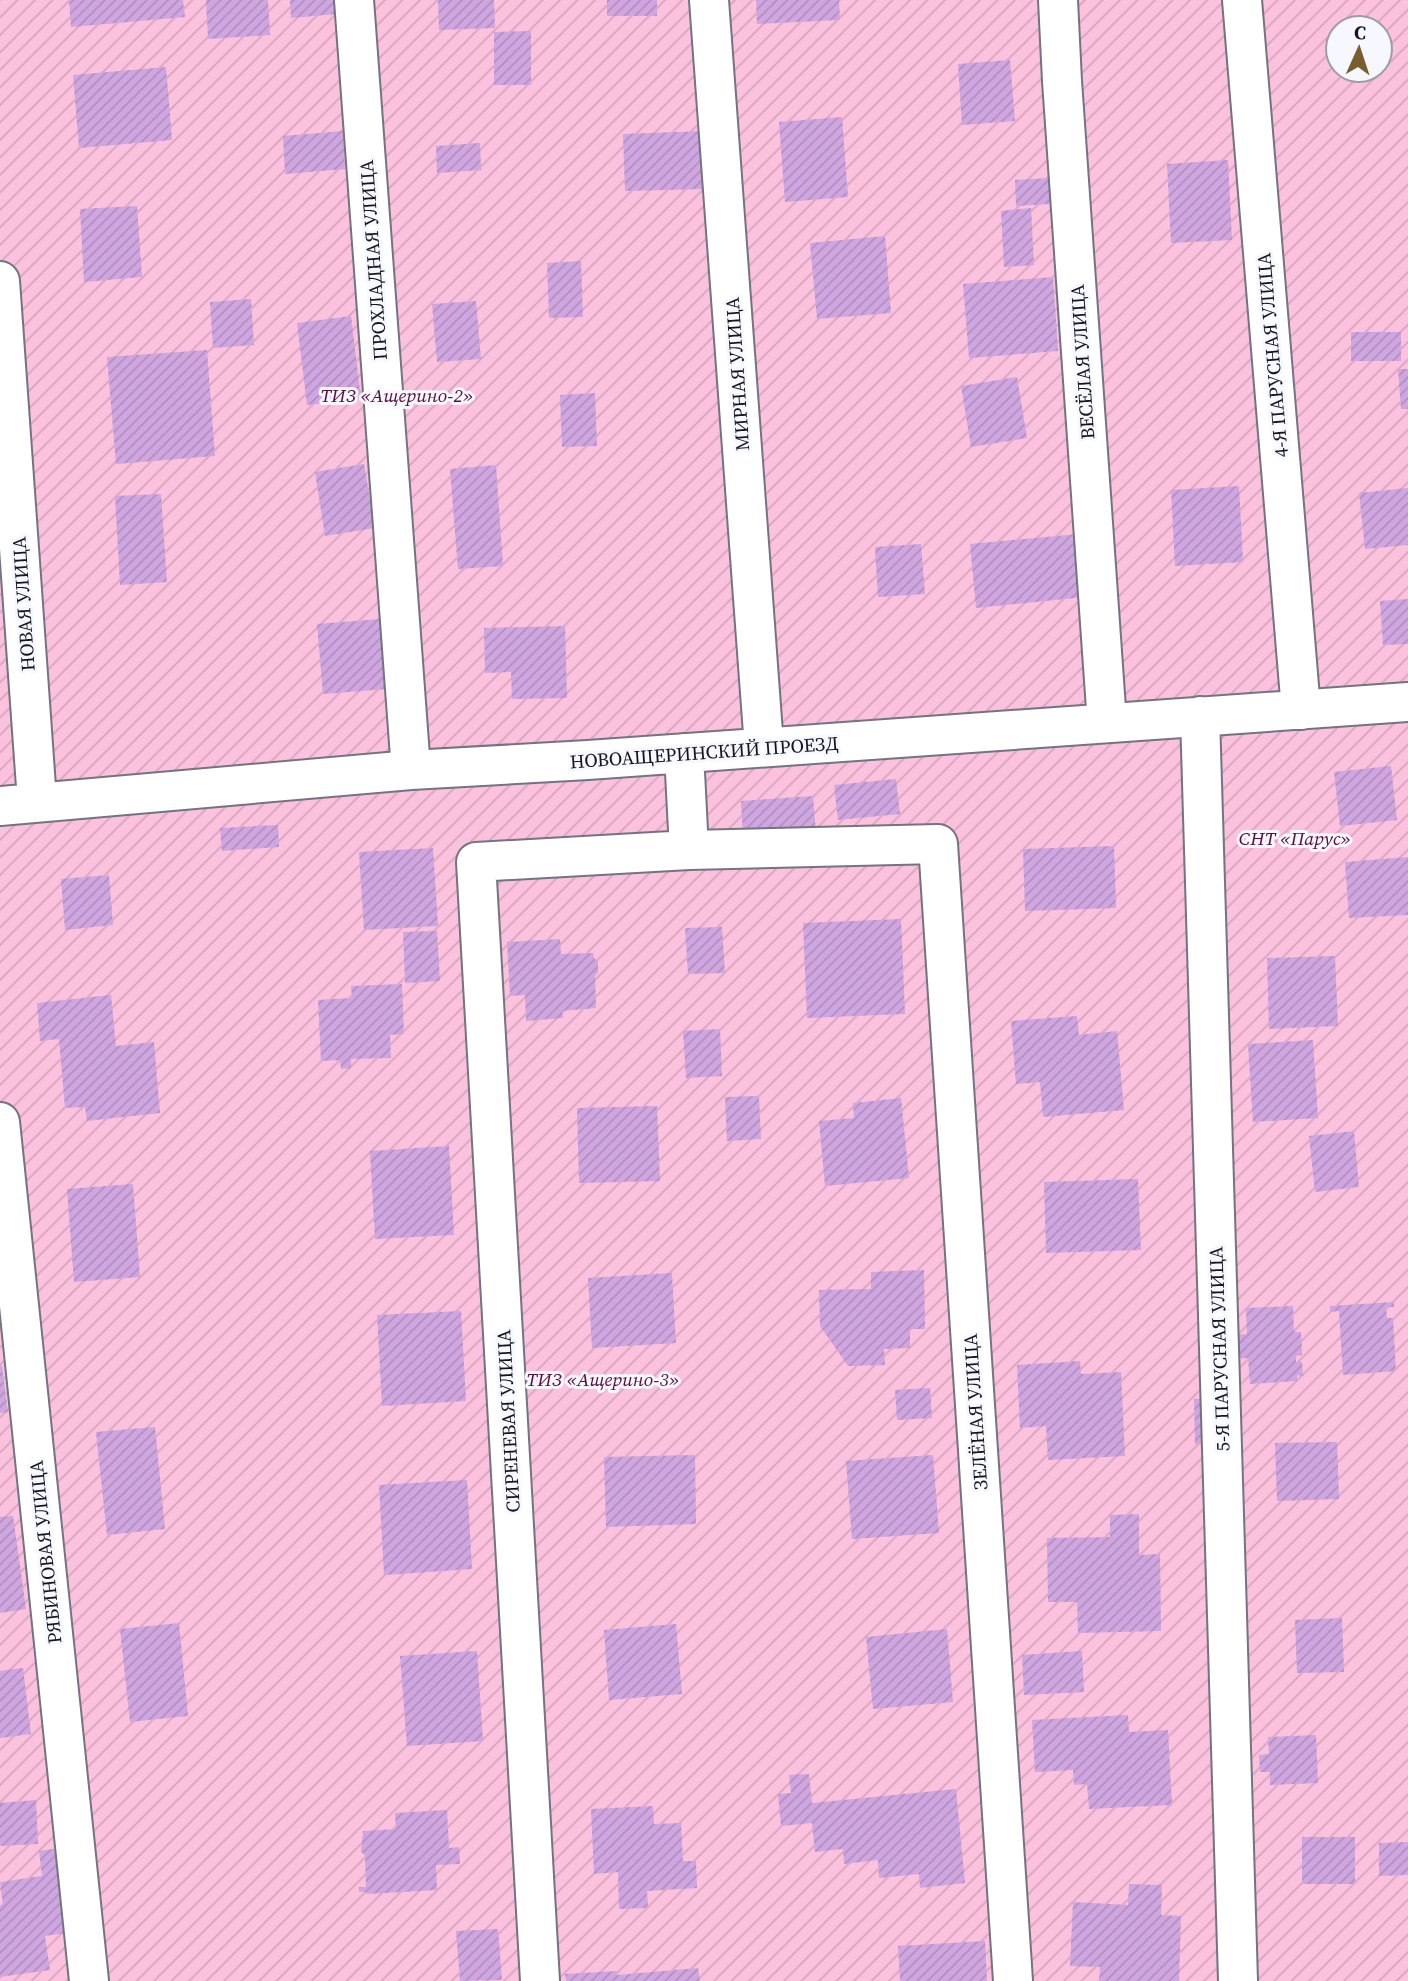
<svg xmlns="http://www.w3.org/2000/svg" width="1408" height="1981" font-family="'Source Serif 4',serif">
<style>
.garden{fill:url(#garden-furrows);fill-rule:evenodd}
.building{fill:url(#building-hatch)}
.lines{fill:none;stroke-linecap:round;stroke-linejoin:round}
.minor-casing{stroke:#727383;stroke-width:42}
.minor{stroke:#fff;stroke-width:38}
.labels{text-anchor:middle;dominant-baseline:central;stroke-width:6;stroke-linejoin:round;paint-order:stroke}
.street-label{font-size:19px;fill:#15151c;stroke:#f7f7ff}
.park-label{font-size:19px;font-style:italic;fill:#5a0b3e;stroke:#f7f7ff}
</style>
<defs>
<pattern id="garden-furrows" width="10" height="10" patternUnits="userSpaceOnUse" patternTransform="scale(1.75)"><rect width="10" height="10" fill="#fbc1dd"/><path d="M-1 1l2-2M0 10L10 0M9 11l2-2" fill="none" stroke="#d6a5bd"/></pattern>
<pattern id="building-hatch" width="6" height="6" patternUnits="userSpaceOnUse" patternTransform="scale(1.75)"><rect width="6" height="6" fill="#cfa6e0"/><path d="M-1 1l2-2M0 6l6-6M5 7l2-2" fill="none" stroke="#b18ec0"/></pattern>
</defs>
<rect width="100%" height="100%" fill="#f7f7ff"/>
<path class="garden" d="M0,0h1408v1981h-1408zM1338,28h42v42h-42z"/>
<path class="building" d="M69,0h114l2,17 -114,10z
M206,0h62l2,35 -62,4z
M290,0h46l1,14 -46,4z
M438,0h56l1,28 -56,2z
M607,0h50v16h-50z
M756,0h83l1,20 -83,4z
M531,31v54h-37v-53z
M1010,60l5,61 -53,4 -4,-61z
M166,67l6,73 -93,8 -6,-73z
M842,117l6,80 -63,5 -6,-80z
M343,131l2,38 -60,5 -2,-38z
M704,131l2,58 -81,2 -2,-57z
M480,143l1,27 -44,3 -1,-27z
M1228,160l4,80 -61,3 -4,-79z
M1049,178l1,26 -34,2 -1,-26z
M137,206l5,71 -58,5 -4,-73z
M1031,208l3,57 -30,2 -3,-56z
M885,236l6,77 -74,6 -7,-76z
M581,261l2,56 -34,1 -2,-55z
M1053,277l5,74 -89,7 -6,-74z
M251,299l3,46 -41,3 -3,-46z
M476,301l5,58 -44,3 -5,-58z
M351,316l10,83 -54,6 -10,-82z
M1351,332h50v29h-50z
M207,350l8,106 -99,8 -9,-107z
M1398,369h10v40h-7z
M1017,377l10,61 -56,9 -10,-61z
M595,393l2,53 -35,1 -2,-52z
M364,464l11,64 -50,8 -10,-64z
M496,465l7,101 -45,3 -8,-100z
M1239,486l4,76 -68,4 -4,-76z
M1408,488v57l-43,4 -6,-56z
M161,494l6,88 -47,3 -5,-89z
M1078,534l7,63 -109,11 -6,-64z
M921,544l4,50 -47,3 -3,-50z
M1408,599v45l-25,1 -3,-44z
M393,618l6,70 -76,6 -6,-70z
M565,626l2,72 -55,1 -1,-27 -26,1 -1,-45z
M1391,766l6,54 -57,6 -6,-54z
M896,779l4,35 -62,6 -4,-35z
M813,796l3,37 -73,4 -2,-36z
M278,825l1,22 -57,4 -2,-23z
M1114,846l2,62 -91,3 -2,-62z
M433,848l5,78 -74,4 -5,-78z
M1408,857v58l-59,3 -4,-56z
M109,875l4,50 -48,5 -4,-51z
M901,919l4,95 -98,4 -4,-95z
M722,927l3,46 -37,1 -3,-46z
M437,931l3,50 -35,2 -2,-51z
M560,939l1,15 32,-1 1,5 4,4v10l-3,4 1,32 -34,3 1,7 -37,3 -1,-26 -15,1 -3,-54z
M1335,956l3,70 -69,3 -2,-71z
M402,984l2,50 -14,1 1,23 -40,1v9l-10,1 -1,-9 -19,1 -3,-61 34,-2 -1,-12z
M111,995l5,51 38,-4 6,71 -73,8 -2,-14 -20,1 -6,-69 -19,2 -3,-38z
M1077,1016l2,19 38,-4 7,79 -81,7 -3,-35 -24,2 -5,-63z
M720,1029l2,47 -36,2 -3,-47z
M1313,1040l5,78 -65,4 -5,-78z
M759,1096l2,43 -34,2 -2,-44z
M901,1098l8,80 -84,8 -6,-65 35,-3 -1,-15z
M657,1106l3,75 -81,2 -2,-75z
M1354,1131l5,56 -44,5 -6,-56z
M449,1146l5,89 -79,4 -5,-88z
M1138,1179l3,71 -95,3 -2,-71z
M133,1184l7,93 -66,5 -7,-93z
M924,1270l1,59h-15v19l-26,1 1,16 -37,1 -28,-40 -1,-36 52,-1v-17z
M672,1273l4,70 -84,5 -4,-70z
M1394,1302v5h-8l1,11h6l3,53 -53,4 -4,-64 -9,1v-6z
M1293,1306l1,26h7l1,23 -6,1v6h6l1,14 -6,-1v6l-47,3 -2,-26 -14,1 -1,-24 14,-1 -1,-26z
M461,1311l5,90 -84,5 -5,-91z
M1080,1361l1,13 40,-2 4,84 -77,4 -2,-34 -26,2 -3,-63z
M0,1366h2l6,46 -8,1z
M930,1388l2,30 -35,2 -2,-30z
M1216,1398l1,45 -22,1 -1,-45z
M155,1427l10,102 -58,6 -11,-103z
M1337,1442l2,57 -62,2 -2,-58z
M695,1455l1,69 -90,3 -2,-70z
M933,1455l6,78 -87,6 -6,-78z
M467,1480l5,89 -88,6 -5,-90z
M1139,1514v41l21,-1 1,77 -83,2 -1,-31h-29l-1,-64 63,-1v-22z
M13,1516l13,93 -26,4v-96z
M1342,1618l2,54 -47,1 -2,-53z
M179,1623l9,93 -58,6 -10,-93z
M676,1624l6,70 -73,6 -5,-70z
M947,1629l6,73 -80,7 -7,-72z
M477,1651l6,90 -76,5 -7,-90z
M1082,1651l2,41 -60,3 -2,-40z
M23,1668l8,66 -31,4v-67z
M1128,1715l1,17 39,-2 4,75 -83,4 -2,-25 -13,1 -1,-15 -38,2 -3,-52z
M1316,1735l2,48 -48,2v-13h-10l-1,-17 10,-1 -1,-17z
M809,1774l3,29 144,-14 9,94 -45,5 -1,-14 -40,4 -1,-18 -34,4 -1,-15 -28,3 -3,-29 -31,3 -3,-32 13,-1 -2,-18z
M36,1800l2,44 -38,2v-43z
M653,1806l1,18 27,-1 2,38h13l1,27 -50,3 1,17 -29,1 -1,-37 -24,2 -3,-65z
M447,1810l2,38 10,-1 1,17 -24,1 1,25 -70,4 -1,-2h-7v-5h7l-1,-32 -4,-3 2,-21 33,-2 -1,-16z
M1302,1837h53v47h-53z
M1408,1842v33l-29,1v-33z
M67,1847l12,84 -34,5 5,34 -50,7v-71l3,-1 -3,-23 42,-6 -3,-25z
M1129,1884l33,1 -1,30 20,1 -2,65h-80l1,-14 -30,-1 3,-64 55,3z
M498,1929l4,51 -42,1 -4,-50z
M985,1941l2,40h-87l-2,-35z
M698,1968l2,13h-134l-1,-7 52,-3v4z"/>
<g class="lines">
<defs>
<path id="minor" d="M354,0l57,770
M709,0l55,747
M1058,0l4,81 45,642
M1242,0l59,710
M0,281l37,520
M1200,716l38,1265
M684,753l5,97
M0,806l411,-36 177,-10 820,-58
M0,1122l89,859
M540,1981l-64,-1119 213,-12 249,-6 75,1137"/>
</defs>
<use href="#minor" class="minor-casing"/>
<use href="#minor" class="minor"/>
</g>
<g class="labels">
<g class="street-label">
<text transform="translate(373 260) rotate(-94)">ПРОХЛАДНАЯ УЛИЦА</text>
<text transform="translate(1272 355) rotate(-95)">4-Я ПАРУСНАЯ УЛИЦА</text>
<text transform="translate(1082 362) rotate(-94)">ВЕСЁЛАЯ УЛИЦА</text>
<text transform="translate(737 374) rotate(-94)">МИРНАЯ УЛИЦА</text>
<text transform="translate(23 604) rotate(-94)">НОВАЯ УЛИЦА</text>
<text transform="translate(704 752) rotate(-4)">НОВОАЩЕРИНСКИЙ ПРОЕЗД</text>
<text transform="translate(1219 1349) rotate(-92)">5-Я ПАРУСНАЯ УЛИЦА</text>
<text transform="translate(975 1412) rotate(-94)">ЗЕЛЁНАЯ УЛИЦА</text>
<text transform="translate(508 1421) rotate(-93)">СИРЕНЕВАЯ УЛИЦА</text>
<text transform="translate(45 1552) rotate(-96)">РЯБИНОВАЯ УЛИЦА</text>
</g>
<g class="park-label">
<text x="397" y="395">ТИЗ «Ащерино-2»</text>
<text x="1295" y="838">СНТ «Парус»</text>
<text x="603" y="1379">ТИЗ «Ащерино-3»</text>
</g>
</g>
<g transform="translate(1359 49) rotate(3)"><circle r="33" fill="#f7f7ff" stroke="#9d9da4" stroke-width="2"/>
<path d="M0-5L12 26L0 18L-12 26Z" fill="#775e2f"/>
<text y="-10" font-size="19" font-weight="bold" text-anchor="middle" fill="#15151c">С</text>
</g>
</svg>
